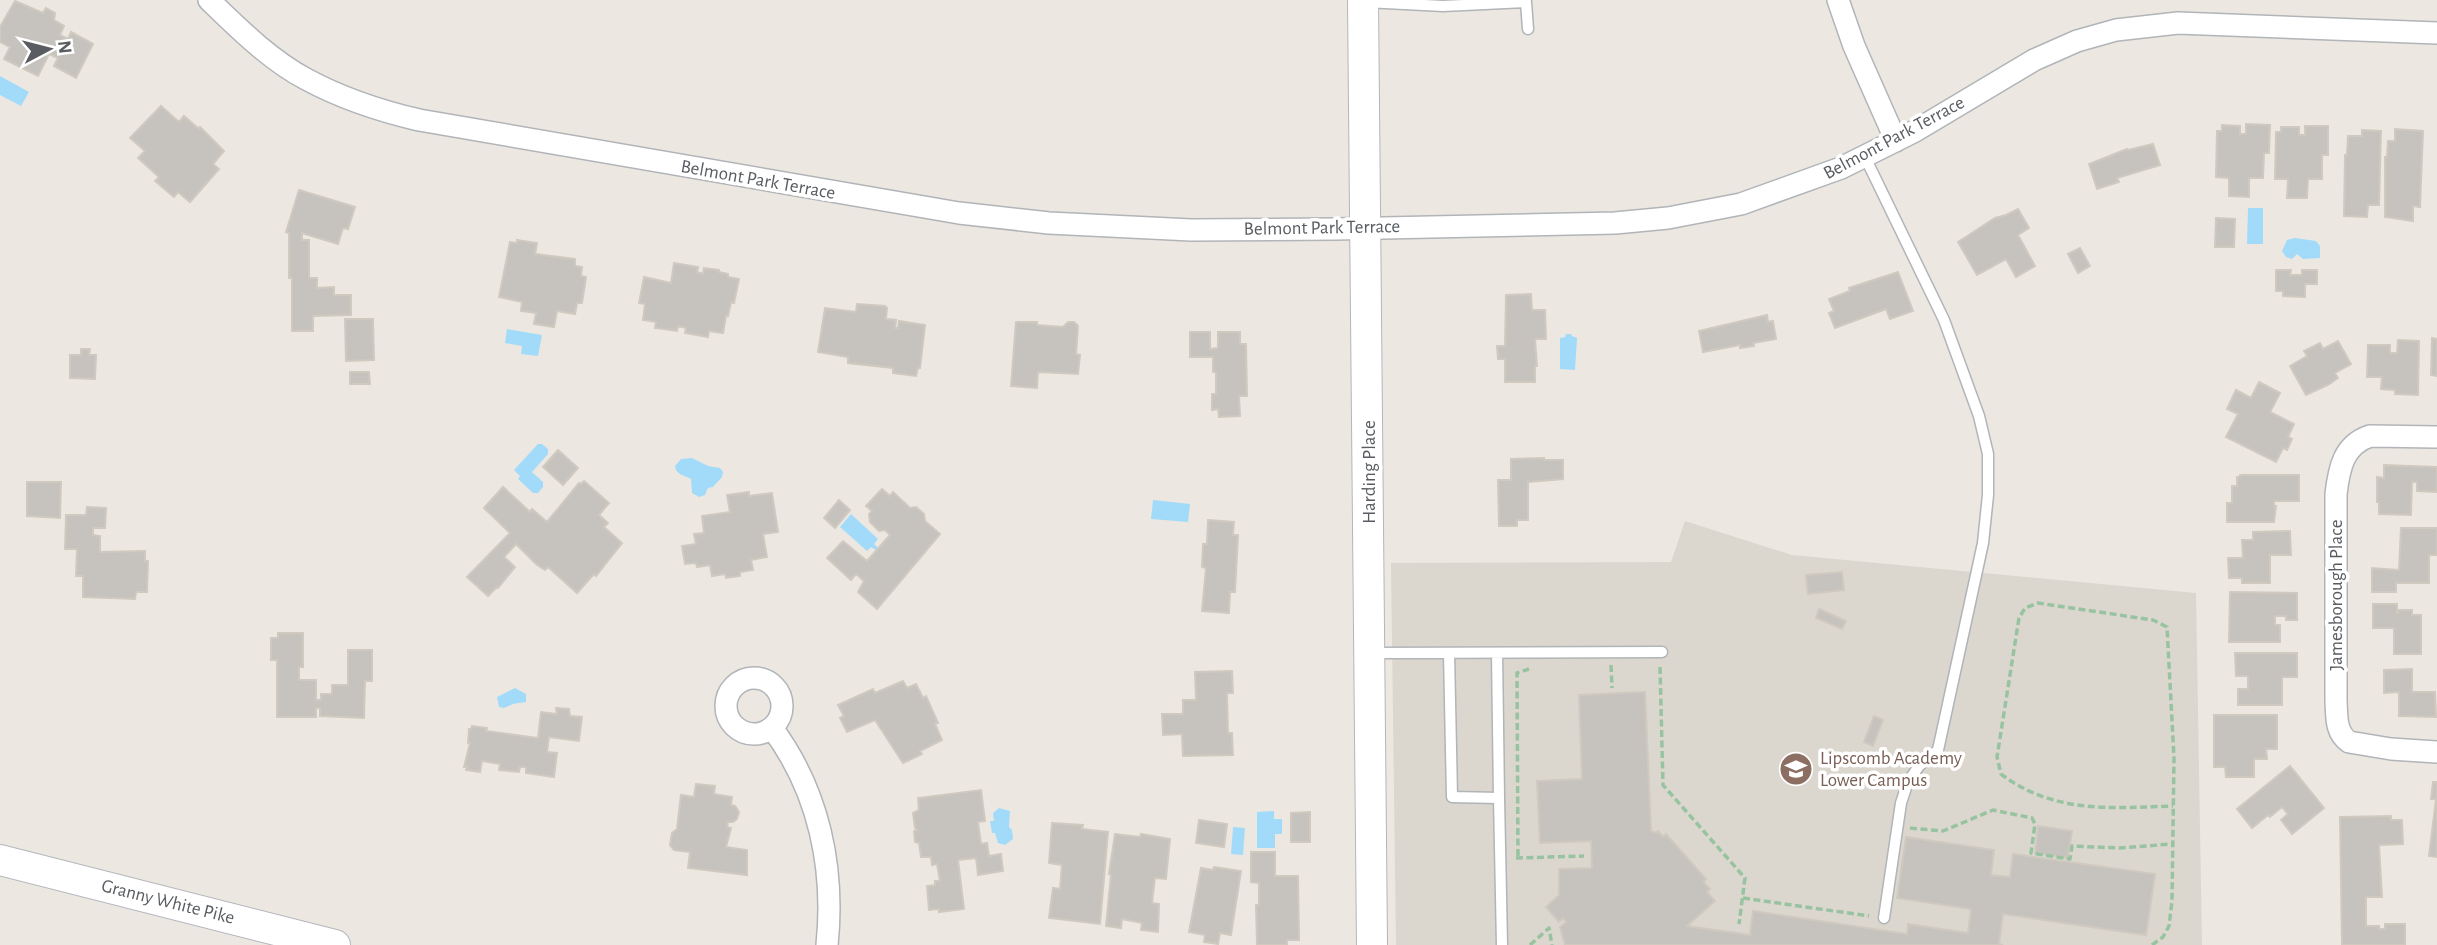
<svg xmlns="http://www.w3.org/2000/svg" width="2437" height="945" font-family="'Alegreya Sans',sans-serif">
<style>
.education{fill:#dbd7cf}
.water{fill:#a2dbfa}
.building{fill:#c6c3be;stroke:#d0c9c0;stroke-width:2}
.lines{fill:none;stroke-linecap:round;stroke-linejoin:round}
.lane-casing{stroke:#b1b4b8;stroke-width:13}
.street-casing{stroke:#b1b4b8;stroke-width:24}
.secondary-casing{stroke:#b3b6bb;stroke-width:32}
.path{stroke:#98c3a0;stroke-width:3.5;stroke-dasharray:7 3.5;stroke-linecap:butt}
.lane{stroke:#fff;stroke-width:10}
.street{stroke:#fff;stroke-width:21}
.secondary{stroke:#fff;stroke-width:30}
.labels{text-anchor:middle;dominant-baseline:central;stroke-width:7;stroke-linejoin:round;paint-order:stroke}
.street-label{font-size:19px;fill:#595d61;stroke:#fff}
.education-label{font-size:19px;fill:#785e54;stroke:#fff;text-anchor:start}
</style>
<rect width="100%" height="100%" fill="#ece8e1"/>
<path class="education" d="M1685,521l107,34 404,38 6,352h-806l-5,-382 280,-1z"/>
<path class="water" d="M0,76l29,16 -8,14 -21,-11z
M2248,208h15v36h-16z
M2295,238l21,3 4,5v12l-17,1 -6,-5 -5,5 -6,-2 -4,-6 5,-11z
M507,329l35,6 -4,21 -17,-2 1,-8 -17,-3z
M1566,334h5l1,2 5,2 -2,32 -15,-1v-31l5,-1z
M538,444h4l6,5v5l-16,18 11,10v5l-5,6h-5l-15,-14 2,-3 -6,-6z
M692,458l16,8 12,2 3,4 -1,5 -9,10 -5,1 -3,7 -6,2 -7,-4 -1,-14c-7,-4 -15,-4 -16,-13l6,-7z
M1153,500l37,4 -2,18 -37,-3z
M851,514l27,25 -4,5 4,4 -2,2 -5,-3 -4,4 -27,-24z
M515,688l11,6v8l-13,2 -9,4 -5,-1 -2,-10z
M999,808l11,3 -1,16 3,3 1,9 -8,6 -7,-2 -3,-10h-3l-2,-12h4l-1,-8z
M1274,811v8h8v15h-7v14h-18v-36z
M1233,827l12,1 -2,27 -12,-1z"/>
<path class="building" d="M15,1l28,12 3,-5 9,5 -1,7 10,6 -4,9 8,4 3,-7 22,12 -17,34 -22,-12 4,-8 -9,-4 -11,22 -34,-17 6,-12 -10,-5v-15z
M161,106l18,16 5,-6 15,13 1,-2 24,24 -11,13 6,5 -29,33 -12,-10 -4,5 -19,-16 4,-4 -21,-19 7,-7 -15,-13z
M2246,124l24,1 -1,28h-5l-1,25h-14v19l-20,-1v-18l-13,-1 1,-46h5v-6l18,1v8h6z
M2305,126h23v29h-6v24h-14l-1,19h-20l1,-19h-13l1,-47h5v-5h18v8h6z
M2395,129l28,2 -3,76 -7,-1v15l-28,-4v-60h2l1,-16h7z
M2362,130l19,1 -2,74h-11l-1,12 -23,-1 1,-61h2l1,-19h14z
M2153,144l7,21 -43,13 2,4 -22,7 -8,-25 38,-15 1,1z
M299,190l56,17 -7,22 -5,-1 -5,16 -36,-11v7h7v38h8v10l17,-1v8h17v20l-38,1v15h-21v-53h-3v-45l-3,-1z
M2018,209l11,19 -11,7 17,31 -19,11 -10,-18 -29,16 -19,-33 37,-24 11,-3z
M2216,218l19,1 -1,28h-19z
M517,240l20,3 -2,11 40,5v7l7,1 -1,9 5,1 -4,26h-5l-2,11 -18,-3 -3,16 -20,-3 2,-11 -15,-2 1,-9 -23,-5 11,-55 7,1z
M2080,248l10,18 -12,7 -10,-19z
M674,263l24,4 -1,5 6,2 1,-6 15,2v2l9,2v3l11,2 -5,24 -3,-1 -3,14h-2l-3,17 -14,-2 -1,6 -23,-4 1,-5 -8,-2 -1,5 -22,-3 1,-6 -13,-2 2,-16 -6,-1 5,-26 27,6z
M2276,270h15l-1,5h12v-5h15v14h-12v13l-22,-1v-5h-7z
M1898,272l15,39 -23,8 -4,-10 -51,19 -6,-15 5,-2 -5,-12 21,-8 -1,-3z
M1531,294l1,16h13l1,29h-11l2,27h-2v16h-30v-23h-7l-1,-13h8l1,-51z
M857,304l28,2 2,2 -1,11 10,1 -1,8h3l1,-7 26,4 -5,43h-2l-2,8 -23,-3v-5l-45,-5v-6l-30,-5 7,-44 31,4z
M1767,315l1,7 5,-1 3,18 -23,4 1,3 -14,2v-3l-37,7 -4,-21z
M345,319h28l1,41 -28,1z
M1016,322h21v3l26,2 5,-5h6l4,4 -2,28 4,1 -2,19 -40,-2 -1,16 -26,-2z
M1190,332h20v17l8,-1v-16h22v12h6l1,52h-8l1,20 -21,1 -1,-8 -6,1v-16h4v-22h-3v-15h-23z
M2432,338l5,1v37l-6,-1z
M2398,340l21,1 -1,54 -23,-1v-4l-14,-1 1,-12h-15l1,-32h22v8h7z
M2338,341l13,23 -16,9 3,5 -10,7 -22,10 -16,-29 17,-10 -3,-5 16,-8 3,6z
M81,349h9l-1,6h7l-1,24 -25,-1v-23h11z
M350,372h19l1,12h-20z
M2259,382l21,11 -10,19 24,12 -6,13 4,2 -5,11 -4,-2 -7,14 -50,-25 12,-23 -11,-5 9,-19 15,8z
M558,450l20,18 -15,17 -20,-18z
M1544,458v2h19v19l-35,3v38h-11v6h-18l-1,-46h13v-21z
M2384,465l53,2v25l-20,-1v-9h-5l-1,33 -32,-1v-12h-2v-25l7,1z
M2240,475h59v26h-25v5h2l-2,16h-47v-19h5v-17h5v-9h3z
M584,481l25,22 -10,12 9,8 -4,4 18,16 -26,33 -2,-2 -17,19 -29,-26 -3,3 -9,-6 -20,-20 -12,13 11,10 -17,21 -1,-1 -9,9 -21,-19 43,-44 -26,-25 19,-21 27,25 2,-3 15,13 32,-39 2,1z
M27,482h34l-1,36 -33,-2z
M882,489l8,7 3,-4 17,16 6,-1 8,7 1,7 15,13 -63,75 -19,-17 6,-11 -8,-7 -5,6 -24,-22 16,-17 24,20 23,-26 -5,-5 -6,1 -9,-9 -1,-8 3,-3 -6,-5z
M749,492v4l23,-3 6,39 -15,2 4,23 -16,3 2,10 -13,2v4l-14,2 -1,-4 -13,2 -2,-11 -13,2 -1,-4 -11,1 -3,-18 14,-2 -2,-10 10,-1 -2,-17 28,-4 -3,-17z
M839,500l11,10 -15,18 -11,-10z
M87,507l19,1 -1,20h-12v7l7,1v16l45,-1v10h3l-1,31h-11l-1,7 -52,-2v-21h-7l1,-27h-12l1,-34h20z
M1208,520l26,2 -1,13h5l-3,57h-5l-1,21 -27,-2 4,-43 -4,-1 1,-23h4z
M2401,528h36v27h-8v28h-33v9h-24v-24l27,2z
M2290,531l1,24h-21v28h-28v-5h-13l-1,-20h15l-1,-18h11v-8z
M1842,572l2,18 -36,4 -2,-19z
M2230,592l67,1v27h-11v-4h-11v9h5v17h-51z
M2373,604h24v10l1,-4h14v5h9v39h-27v-26h-21z
M1819,609l27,12 -4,8 -26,-11z
M278,633h25v34h-4v13h17v20h5v-6h11v-9h16v-35h24v31h-7l-1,37 -44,-2v-8h-4v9h-39v-57h-6v-22h7z
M2235,653h62v24h-15v28h-44v-16h10v-13h-12z
M2412,669v23h23l1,25 -37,-1v-24l-15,1v-23z
M1232,671l1,22h-6l1,40h4l1,22 -50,1 -1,-22 -19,1 -1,-21h21v-14h13l-1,-28z
M903,681l4,7 9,-4 7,14 3,-2 12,27 -3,1 7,16 -22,11 2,3 -19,9 -28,-43 -28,12 -7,-14 4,-2 -6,-11 35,-16 2,4z
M1645,692l6,139 5,2 2,-2 5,6 3,-3 40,45 -3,3 7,7 -3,3 8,9 -28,25 63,9 3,-24 154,23 1,-10 60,9 3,-24 -74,-11 9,-61 88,13 -3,25 19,2 3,-23 142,20 -9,61 -143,-21 -4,30 4,1h-438l-5,-18 6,-5 -3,-4 -4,4 -13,-15 13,-12v-26l33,-1 -1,-27 -51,2 -3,-62 45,-2 -3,-84z
M556,708l13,1 1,7 12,1 -3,24 -30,-4 -2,15 10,1 -3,24 -28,-4v-6h-6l-1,5 -20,-2 1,-6 -18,-3 -2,11 -14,-2 1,-3h-3l6,-24h-2l1,-14h2l1,-3 15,2 -1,3 52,7 3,-26 16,2z
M2214,715h63v34h-11l1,10h-13v18h-28l-1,-10h-11z
M1874,716l9,4 -10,26 -9,-4z
M2290,766l34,42 -32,26 -11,-14 7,-6 -6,-7 -12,10 -2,-2 -16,13 -15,-19z
M2433,782h4v75l-8,-1 7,-57h-5z
M696,784l19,2 -1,8 18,3 -1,8 4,1 4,6 -2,7 -4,3h-5l-1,5 4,1 -5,19 21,3v25l-59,-7 2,-16 -16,-2 -4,-5 2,-12 5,-4 4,-34 13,2z
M981,790l4,31 -7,1 3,22 6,-1 2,13 12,-2 2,17 -25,4 -2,-17 -18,2 6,49 -25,3v-3l-10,1 -2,-24 8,-1v-4h5l-3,-17 -5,1 -1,-8h-10l-2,-14 -4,-1 -1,-11 3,-1 -2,-2 -2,-15 6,-3 -1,-12z
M1310,812v30h-19v-29z
M2391,816v4h11l1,24 -24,1 3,52h-16v29h13v3h6v-5h20v21h-63l-2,-128z
M1199,820l28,4 -3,23 -28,-4z
M1052,823l31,2 -1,4 26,3 -8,92 -51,-6 4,-30 7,1 2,-24 -13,-2z
M2038,826l34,5 -4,27 -33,-5z
M1115,834l25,3 1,-3 29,5 -4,40 -11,-1 -3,25 7,1 -1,28 -17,-2 1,-7 -20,-4 -1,9 -15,-2 5,-51 -2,-1z
M1251,852h24v24h23l1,64h-12v5h-30l-1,-40h3v-22l-8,-1z
M1214,867l27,4 -10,64 -11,-2 -2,11 -14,-2 1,-7 -16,-3 12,-64 12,2z"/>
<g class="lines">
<defs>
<path id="lane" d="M1366,2l77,4 83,-4 2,27
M1865,157l79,163 35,96 9,38v41l-5,48 -45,207 -19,16 -11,16 -7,21 -17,115
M1371,653l291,-1
M1449,653l3,144 47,1 -2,-145
M1499,798l3,147"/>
<path id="street" d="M209,0c29,28 61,60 97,79 35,19 74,32 113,41l540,93 90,10 142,7 145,-1 279,-6 53,-5 73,-14 100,-36 74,-37 119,-71 43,-19 39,-11 62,-7 259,10
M1838,0l16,46 42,95
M2437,437l-67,-1c-27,9 -31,33 -34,58v207c1,15 -1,31 13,41l42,7 46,3
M726 706a28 28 0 1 1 56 0a28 28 0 1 1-56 0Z
M772,728c47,63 63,140 55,217"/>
<path id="secondary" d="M1363,0l9,945
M0,860l335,85"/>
</defs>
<use href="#lane" class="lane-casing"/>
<use href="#street" class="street-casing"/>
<use href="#secondary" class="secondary-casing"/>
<path class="path" d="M1611,665l1,23
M1660,667l3,118 82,93 -6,46
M1910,828l33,3 50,-21 39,8 3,6 -4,29 39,6 2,-13 47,2 53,-4
M1518,856l-1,-183 12,-4
M1516,858l68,-2
M1743,898l126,18
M1530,945l19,-17 3,17
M2152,945l11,-8 6,-11 3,-25 2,-143 -7,-131 -14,-7 -115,-17 -13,5 -6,10 -22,139 4,17c53,40 110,34 172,32"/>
<use href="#lane" class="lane"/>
<use href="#street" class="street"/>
<use href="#secondary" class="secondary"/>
</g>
<defs>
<symbol id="school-disc" viewBox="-11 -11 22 22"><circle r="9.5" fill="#8d6e63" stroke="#fff"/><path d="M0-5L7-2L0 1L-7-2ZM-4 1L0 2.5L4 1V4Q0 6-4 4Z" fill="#fff"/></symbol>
</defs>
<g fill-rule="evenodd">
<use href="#school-disc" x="1777" y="750" width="38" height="38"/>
</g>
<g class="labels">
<g class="street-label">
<text transform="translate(1894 138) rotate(-28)">Belmont Park Terrace</text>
<text transform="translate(758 180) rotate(10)">Belmont Park Terrace</text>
<text transform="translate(1322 228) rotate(-1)">Belmont Park Terrace</text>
<text transform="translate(1369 472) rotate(-90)">Harding Place</text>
<text transform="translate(2336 595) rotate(-90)">Jamesborough Place</text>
<text transform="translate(168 902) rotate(14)">Granny White Pike</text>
</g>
<g class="education-label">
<text x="1820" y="758">Lipscomb Academy<tspan x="1820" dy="22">Lower Campus</tspan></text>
</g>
</g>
<g transform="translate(49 49) rotate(83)" stroke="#ffffff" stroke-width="5" paint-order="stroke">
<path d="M0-5L12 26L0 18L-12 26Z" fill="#595d61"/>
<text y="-10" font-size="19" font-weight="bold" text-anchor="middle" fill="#595d61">N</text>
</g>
</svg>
